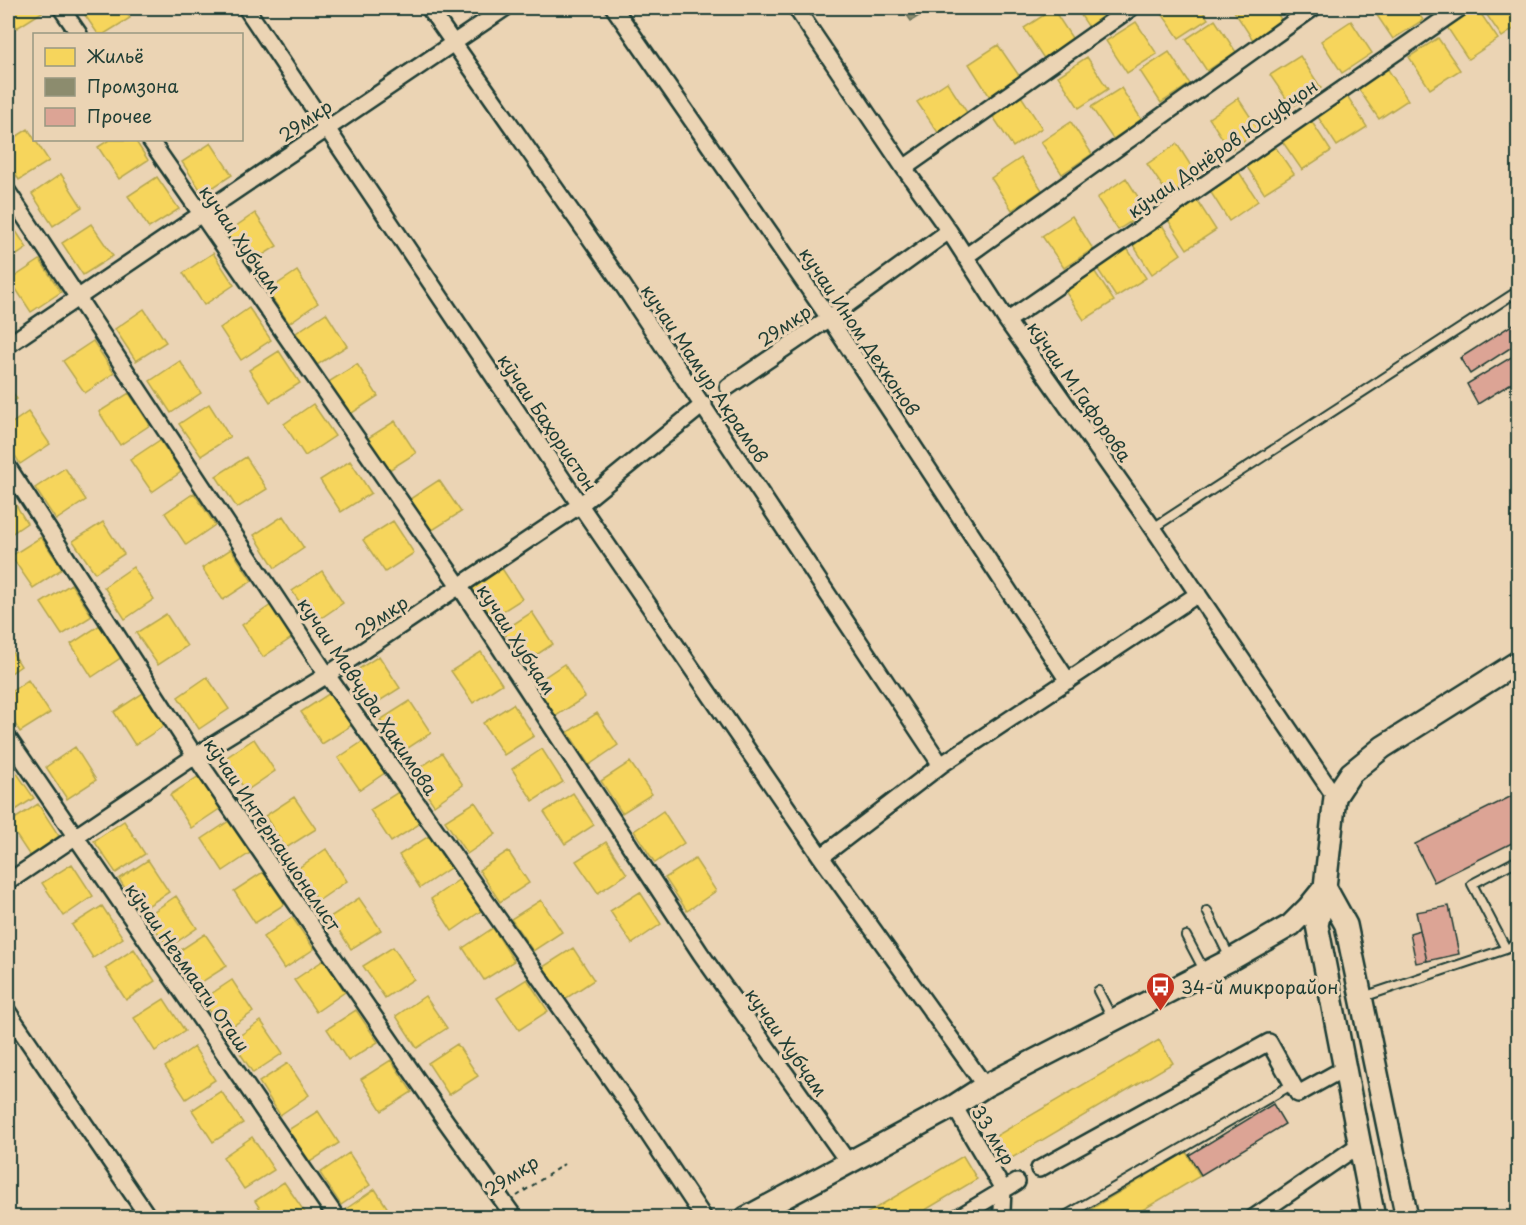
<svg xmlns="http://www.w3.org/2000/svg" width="1526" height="1225" font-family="'Playpen Sans',sans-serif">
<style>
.homes{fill:#f6d55c;stroke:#b6a750;stroke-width:1.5}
.industry{fill:#8c8c6e;stroke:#6b745d;stroke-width:1.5}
.building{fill:#dca495;stroke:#1f3d34;stroke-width:1.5}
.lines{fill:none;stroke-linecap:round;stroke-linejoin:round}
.lane-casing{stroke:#1f3d34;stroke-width:12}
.street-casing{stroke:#1f3d34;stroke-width:20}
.secondary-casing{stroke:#1f3d34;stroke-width:26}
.path{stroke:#1f3d34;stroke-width:2;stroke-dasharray:4.5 4.5;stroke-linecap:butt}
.lane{stroke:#ebd4b4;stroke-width:8}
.street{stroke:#ebd4b4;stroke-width:15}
.secondary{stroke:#ebd4b4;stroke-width:21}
.labels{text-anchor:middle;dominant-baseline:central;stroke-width:6;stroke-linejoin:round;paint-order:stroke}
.street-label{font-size:18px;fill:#1f3d34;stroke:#ebd4b4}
.poi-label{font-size:18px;fill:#1f3d34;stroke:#ebd4b4;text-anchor:start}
</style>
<rect width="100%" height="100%" fill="#ebd4b4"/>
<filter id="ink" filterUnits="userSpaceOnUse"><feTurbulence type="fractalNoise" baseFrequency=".0167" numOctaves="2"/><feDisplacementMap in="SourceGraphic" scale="12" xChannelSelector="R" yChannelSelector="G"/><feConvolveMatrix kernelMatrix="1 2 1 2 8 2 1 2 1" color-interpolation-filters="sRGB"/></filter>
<g filter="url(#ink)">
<path class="homes" d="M8,8h38l1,1 -30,19 -9,-15z
M80,8h43l7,10 -26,16h-6z
M1076,8h42l2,1 -30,20z
M1158,8h43l7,11 -29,19z
M1232,8h42l8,13 -29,19z
M1372,8h43l8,12 -30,19z
M1477,8l21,31 -30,20 -21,-32z
M1482,8h36v18l-16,11z
M1053,9l21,32 -29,19 -21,-32z
M1215,20l21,32 -29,19 -21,-32z
M1351,21l21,32 -30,20 -21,-32z
M1136,22l21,32 -30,19 -21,-32z
M1438,38l22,32 -30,19 -21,-32z
M998,45l22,32 -30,20 -21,-33z
M1169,52l21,32 -29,19 -21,-32z
M1300,56l21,32 -29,19 -22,-32z
M1087,57l21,32 -29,19 -21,-32z
M1387,68l21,32 -29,19 -22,-32z
M947,82l21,32 -29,20 -22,-32z
M1121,88l21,32 -29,19 -22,-32z
M1346,94l21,33 -30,19 -21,-32z
M1021,96l21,32 -29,19 -21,-32z
M1238,98l21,32 -29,20 -21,-32z
M1310,119l21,32 -29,19 -22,-32z
M1071,122l21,32 -30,20 -21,-32z
M28,129l21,32 -30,19 -11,-18v-20z
M109,140h26l13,20 -29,19 -21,-32z
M1272,142l22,32 -30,19 -21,-32z
M211,143l21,32 -29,19 -21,-32z
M1177,144l21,33 -29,19 -22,-32z
M1021,158l21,32 -30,20 -21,-32z
M1237,169l21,32 -29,20 -21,-33z
M61,174l21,33 -29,19 -21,-32z
M157,177l22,32 -30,19 -21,-32z
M1126,178l21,33 -29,19 -21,-32z
M1195,197l21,33 -29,19 -21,-32z
M255,213l22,33 -30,19 -21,-32z
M1072,216l21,33 -29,19 -22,-32z
M8,219l19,29 -19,13z
M1160,222l21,32 -29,20 -21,-32z
M91,224l22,32 -30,19 -21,-32z
M1125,245l21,33 -30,19 -21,-32z
M213,253l21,32 -30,20 -21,-32z
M40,260l21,32 -30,20 -21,-32z
M1093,269l21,32 -30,19 -21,-32z
M297,271l21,32 -29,20 -22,-32z
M249,308l22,32 -30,20 -21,-32z
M144,309l22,33 -30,19 -21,-32z
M326,313l21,33 -30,19 -21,-32z
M93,341l21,32 -29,20 -22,-32z
M279,351l21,32 -30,19 -21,-32z
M180,361l21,32 -30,20 -21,-32z
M357,364l21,32 -29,19 -22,-32z
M8,385l9,14 -9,6z
M129,393l21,32 -30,20 -21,-33z
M209,404l21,33 -29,19 -22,-32z
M313,404l22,32 -30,20 -21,-32z
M28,412l22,32 -30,20 -12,-20v-18z
M395,421l21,32 -30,19 -21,-32z
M160,440l21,32 -29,20 -22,-32z
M246,457l21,32 -30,19 -21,-32z
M350,461l21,32 -30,19 -21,-32z
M65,468l21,32 -30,20 -21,-32z
M439,480l22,32 -30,19 -21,-32z
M8,492l19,31 -19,13z
M194,493l21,32 -29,20 -21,-32z
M283,516l21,32 -29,20 -21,-33z
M393,521l21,32 -29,19 -22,-32z
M103,522l21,32 -29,19 -22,-32z
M41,537l21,32 -29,19 -22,-32z
M231,549l21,32 -29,19 -21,-32z
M133,567l21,32 -29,20 -21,-32z
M501,567l21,32 -30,19 -21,-32z
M322,571l21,32 -29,20 -22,-32z
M71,584l21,32 -30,19 -21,-32z
M271,605l22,32 -30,20 -21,-32z
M532,612l21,32 -29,19 -21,-32z
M166,614l21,32 -29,19 -22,-32z
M100,625l22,32 -30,20 -21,-33z
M8,645l13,21 -13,9z
M481,652l21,32 -29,19 -22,-32z
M379,656l21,32 -30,19 -21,-32z
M564,664l21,33 -29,19 -22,-32z
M207,677l22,32 -30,20 -21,-32z
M28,680l22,33 -30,19 -12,-19v-19z
M143,693l22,32 -30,20 -21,-33z
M330,693l22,32 -30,19 -21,-32z
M410,701l21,32 -29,19 -22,-32z
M513,704l21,32 -30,19 -21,-32z
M597,713l21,32 -29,20 -21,-33z
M368,738l21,32 -29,20 -22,-32z
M254,739l21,32 -29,20 -22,-32z
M75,747l21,33 -29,19 -21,-32z
M542,749l21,33 -30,19 -21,-32z
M442,753l21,32 -29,20 -22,-32z
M630,762l22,32 -30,19 -21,-32z
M12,766l22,32 -26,17v-46z
M199,776l22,32 -30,20 -21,-33z
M400,791l21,32 -30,19 -21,-32z
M573,793l21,32 -29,19 -21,-32z
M294,797l22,32 -30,19 -21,-32z
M475,802l21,32 -29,20 -22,-33z
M38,804l21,32 -29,20 -22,-33z
M663,811l21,32 -29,20 -21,-32z
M232,819l21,32 -30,20 -21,-32z
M124,821l21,33 -29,19 -22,-32z
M429,836l21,32 -30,20 -21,-33z
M606,842l21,32 -29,19 -22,-32z
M326,849l21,32 -29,20 -21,-32z
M508,851l21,32 -29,19 -21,-32z
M695,859l21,32 -29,20 -22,-33z
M148,860l21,32 -29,19 -21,-32z
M72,864l21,32 -29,20 -22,-33z
M263,872l22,32 -30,19 -21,-32z
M460,879l21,32 -29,20 -21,-32z
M640,892l21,32 -29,20 -22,-33z
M176,896l21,32 -29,20 -21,-32z
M359,898l22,32 -30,19 -21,-32z
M541,900l21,32 -29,19 -22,-32z
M102,906l21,32 -30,20 -21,-33z
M292,917l22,32 -30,20 -21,-32z
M493,928l21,33 -30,19 -21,-32z
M205,934l22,32 -30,19 -21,-32z
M393,947l21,32 -29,19 -22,-32z
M573,948l21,32 -29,19 -22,-32z
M134,949l21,32 -29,19 -21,-32z
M324,960l21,32 -29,20 -22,-32z
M527,979l21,32 -29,19 -22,-32z
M232,980l21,32 -29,20 -22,-32z
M425,996l22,32 -30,20 -21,-32z
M164,999l21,32 -30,20 -21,-33z
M356,1010l22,32 -30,19 -21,-32z
M261,1021l22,32 -30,20 -21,-32z
M1159,1040l14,23 -168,99 -14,-23z
M457,1044l21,32 -29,19 -21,-32z
M194,1047l21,33 -29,19 -21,-32z
M391,1060l21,32 -30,19 -21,-32z
M288,1063l21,32 -29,20 -21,-33z
M221,1091l22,32 -30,19 -21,-32z
M318,1111l21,32 -29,19 -22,-32z
M252,1137l22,33 -30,19 -21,-32z
M1186,1152l14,24 -71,42h-53z
M349,1153l21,32 -29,20 -21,-32z
M963,1156l14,23 -65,39h-53z
M284,1182l22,32 -6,4h-34l-11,-17z
M375,1189l19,29h-42l-6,-9z"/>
<path class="industry" d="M902,8h30l-21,13z"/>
<path class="building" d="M1518,321v22l-48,31 -10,-16z
M1518,353v26l-40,25 -11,-20z
M1518,793v47l-84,42 -19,-38z
M1449,906l10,48 -32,7 -11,-49z
M1420,930l7,31 -11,2 -6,-30z
M1273,1104l12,20 -84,51 -12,-20z"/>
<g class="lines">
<defs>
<path id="lane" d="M1153,528l365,-237
M1207,911l23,47
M1186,936l19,36
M1506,949l-34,-65 46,-24
M1098,991l14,27
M1363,997l143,-48 12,-6
M1062,1218l231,-134"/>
<path id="street" d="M61,8l18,26
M246,8l334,497 241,352 164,229
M429,8l191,273 321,484
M614,8l215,310 239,363
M796,8l108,160 45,63 58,90 146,207 182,269
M150,140l310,447 241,367 147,208
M904,168l227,-160
M8,192l319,483 304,433 73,110
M965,257l348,-249
M1007,321l453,-313
M8,345l497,-337
M728,387l101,-69 120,-87
M8,467l187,289 250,364 70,98
M8,738l329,480
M821,857l120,-92 257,-171
M8,882l187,-126 132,-81 253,-170 124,-101
M8,1012l141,206
M954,1106l49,83 -1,22 -4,7
M1039,1169l230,-127 29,52 47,-26
M957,1218l60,-36
M1253,1218l106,-73"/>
<path id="secondary" d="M1325,887l21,38 61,293
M746,1218l208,-112 31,-20 245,-126 61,-35 17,-17 17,-21
M1374,1218l-57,-293 8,-38 10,-90 16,-24 32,-26 135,-85"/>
</defs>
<use href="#lane" class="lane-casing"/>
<use href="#street" class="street-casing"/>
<use href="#secondary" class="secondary-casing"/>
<path class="path" d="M517,1196l47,-32
M477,1218l14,-7"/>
<use href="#lane" class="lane"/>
<use href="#street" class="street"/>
<use href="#secondary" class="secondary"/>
</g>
</g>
<defs>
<symbol id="bus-pin" viewBox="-11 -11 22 30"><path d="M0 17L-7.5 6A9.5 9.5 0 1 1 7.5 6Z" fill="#c8321e" stroke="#ebd4b4"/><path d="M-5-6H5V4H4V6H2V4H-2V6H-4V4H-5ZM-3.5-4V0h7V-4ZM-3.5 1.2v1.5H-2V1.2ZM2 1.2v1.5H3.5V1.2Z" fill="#fff"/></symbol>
</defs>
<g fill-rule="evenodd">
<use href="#bus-pin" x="1144" y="970" width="33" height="45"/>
</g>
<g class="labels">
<g class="street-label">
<text transform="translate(305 120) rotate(-34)">29мкр</text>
<text transform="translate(1222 148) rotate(-35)">кӯчаи Донёров Юсуфҷон</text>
<text transform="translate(241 239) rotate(55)">кучаи Хубҷам</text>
<text transform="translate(784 325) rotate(-34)">29мкр</text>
<text transform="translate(860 331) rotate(56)">кучаи Ином Дехконов</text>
<text transform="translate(705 373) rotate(56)">кучаи Мамур Акрамов</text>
<text transform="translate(1080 391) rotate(55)">кӯчаи М.Гафорова</text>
<text transform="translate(548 422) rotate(56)">кӯчаи Баҳористон</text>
<text transform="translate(381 616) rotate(-34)">29мкр</text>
<text transform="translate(517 639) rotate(57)">кучаи Хубҷам</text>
<text transform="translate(368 696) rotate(56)">кучаи Мавҷуда Ҳакимова</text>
<text transform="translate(273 834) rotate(56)">кӯчаи Интернационалист</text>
<text transform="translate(188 967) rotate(55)">кӯчаи Неъмаати Оташ</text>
<text transform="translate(787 1042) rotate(55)">кучаи Хубҷам</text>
<text transform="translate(994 1135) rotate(59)">33 мкр</text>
<text transform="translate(511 1175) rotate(-32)">29мкр</text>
</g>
<g class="poi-label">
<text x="1181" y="986">34-й микрорайон</text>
</g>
</g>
<rect width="1526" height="1225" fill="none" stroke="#ebd4b4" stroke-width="30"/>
<rect x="15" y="15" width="1496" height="1195" fill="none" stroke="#1f3d34" stroke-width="2" filter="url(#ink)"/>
<rect x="33" y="33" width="210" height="108" fill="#ebd4b4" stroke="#999881" stroke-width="1.5"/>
<rect x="45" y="48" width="30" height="18" fill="#f6d55c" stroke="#999881" stroke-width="1.5"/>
<text x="87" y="63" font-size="18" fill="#1f3d34">Жильё</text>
<rect x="45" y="78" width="30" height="18" fill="#8c8c6e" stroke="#999881" stroke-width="1.5"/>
<text x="87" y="93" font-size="18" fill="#1f3d34">Промзона</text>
<rect x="45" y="108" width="30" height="18" fill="#dca495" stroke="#999881" stroke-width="1.5"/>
<text x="87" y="123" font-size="18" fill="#1f3d34">Прочее</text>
</svg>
